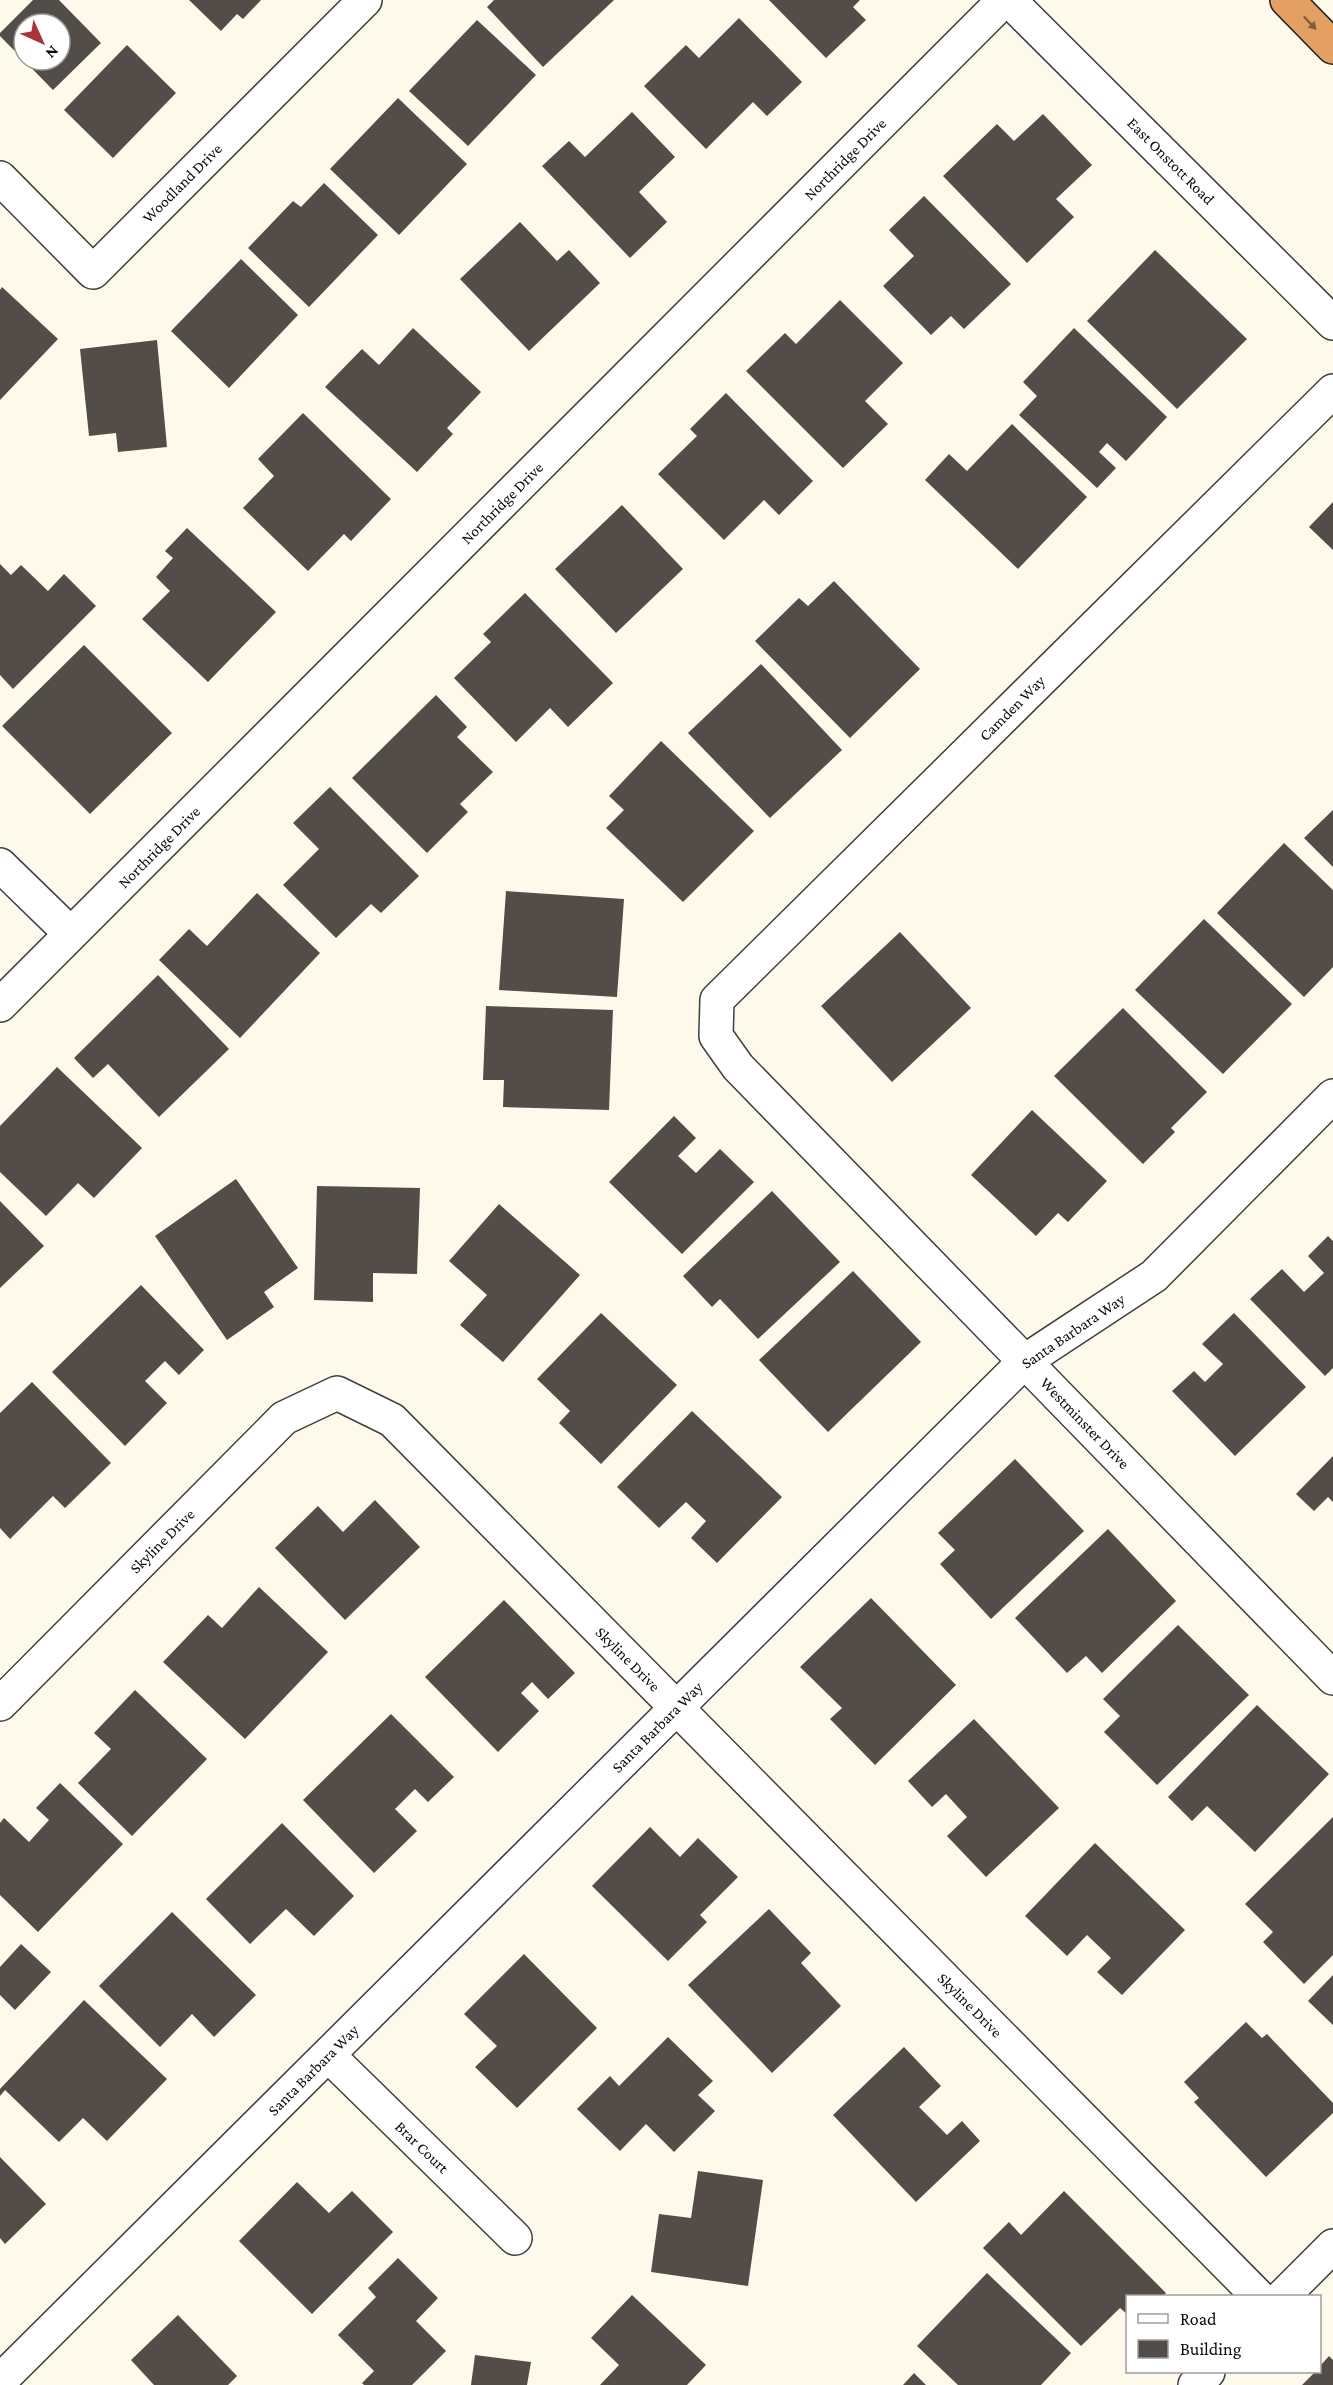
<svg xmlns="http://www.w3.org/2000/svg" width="1333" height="2385" font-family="'Crimson Pro',serif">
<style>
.building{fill:#534d49;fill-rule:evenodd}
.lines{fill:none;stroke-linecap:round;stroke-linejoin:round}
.minor-casing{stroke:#3f3f3f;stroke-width:36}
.highway-casing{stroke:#1d1d1d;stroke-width:36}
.minor{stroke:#fff;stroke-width:33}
.highway{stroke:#e4a063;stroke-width:33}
.oneway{fill:#835d3c}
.labels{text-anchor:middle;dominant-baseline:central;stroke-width:6;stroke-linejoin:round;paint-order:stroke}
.street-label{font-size:16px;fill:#0c0c0c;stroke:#fff}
</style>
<rect width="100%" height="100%" fill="#fdfaec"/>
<path class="building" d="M33,0h26l42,43 -48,47 -53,-54v-3zM24,24h36v36h-36z
M189,0h72l-18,19 -6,-5 -16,17z
M494,0h120l-71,67 -56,-60z
M769,0h91l-7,7 13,13 -40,38z
M739,18l63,64 -35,34 -14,-14 -47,47 -62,-63 42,-41 13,13z
M477,20l59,55 -68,71 -59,-55z
M127,45l49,48 -63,65 -49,-48z
M398,98l69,66 -68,71 -69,-66z
M632,112l43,45 -36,35 28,30 -37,36 -88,-92 27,-25 16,16z
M1043,114l49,51 -36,34 18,18 -47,46 -84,-87 54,-52 17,17z
M324,183l54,52 -69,72 -61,-59 45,-47 8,6z
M924,196l87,88 -47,45 -13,-13 -20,19 -48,-49 31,-30 -25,-26z
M520,222l37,39 12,-11 31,33 -71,68 -69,-72z
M1155,250l92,89 -70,70 -90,-88z
M241,259l57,56 -69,73 -58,-57z
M2,287l56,52 -58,61v-110z
M840,300l63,63 -38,38 23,23 -45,44 -97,-97 39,-38 11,11z
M413,328l68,64 -34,36 6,6 -36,38 -92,-85 37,-38 17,16z
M1074,328l93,89 -41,44 -19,-18 -8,9 17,16 -19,20 -78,-73 18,-19 -14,-14z
M157,340l10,107 -49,5 -2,-19 -27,3 -9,-87z
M726,393l87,88 -34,34 -15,-15 -40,40 -66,-66 39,-38 -7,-7z
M303,413l88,86 -40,42 -7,-7 -36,37 -65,-63 31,-32 -16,-17z
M1012,424l75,73 -69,72 -93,-89 24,-26 18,17z
M1333,502v48l-24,-23z
M622,505l61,64 -67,64 -61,-64z
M187,528l89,84 -68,70 -66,-63 28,-28 -14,-14 17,-19 -8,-7z
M0,564l11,11 10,-10 27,26 16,-17 32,32 -83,83 -13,-14z
M834,581l86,88 -70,69 -95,-97 44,-43 9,8z
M525,593l88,90 -45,44 -18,-19 -34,34 -62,-64 37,-36 -8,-8z
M84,645l88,88 -82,81 -88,-88z
M761,664l81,86 -72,68 -82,-85z
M436,695l31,32 -10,10 36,35 -33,32 8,8 -41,41 -75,-75z
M661,741l93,90 -71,71 -77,-74 18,-18 -15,-14z
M330,787l89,89 -38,37 -10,-9 -35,34 -53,-53 36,-36 -26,-26z
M1333,810v57l-29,-29z
M1284,843l49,47v77l-29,30 -87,-84z
M506,891l118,8 -7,98 -118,-7z
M257,893l63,60 -80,85 -81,-78 30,-31 18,17z
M1204,919l88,85 -69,70 -88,-84z
M900,932l71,76 -79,74 -71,-76z
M158,975l71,74 -70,68 -51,-53 -15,14 -19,-20z
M486,1006l127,4 -4,100 -106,-3 1,-27h-21z
M1123,1008l84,84 -36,36 4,4 -32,32 -89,-88z
M57,1067l85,81 -48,50 -16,-15 -32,33 -46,-44v-46z
M1032,1110l75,71 -39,41 -10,-9 -22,23 -65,-61z
M674,1116l22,22 -18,18 18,17 24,-24 34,33 -72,72 -73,-72z
M236,1179l62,89 -34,24 10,15 -47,33 -72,-104z
M317,1186l103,2 -3,86 -44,-1v29l-59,-2z
M772,1191l68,71 -82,77 -38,-40 -8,8 -29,-31z
M0,1201l44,45 -44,42z
M499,1204l81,71 -77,87 -43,-37 27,-30 -38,-34z
M1328,1236l5,5v127l-8,8 -75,-77 32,-30 22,23 20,-19 -16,-17z
M853,1271l68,71 -93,90 -69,-72z
M141,1285l63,65 -25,25 -14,-14 -20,20 22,22 -42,43 -73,-74z
M601,1313l76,72 -76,79 -42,-41 11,-12 -33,-32z
M1234,1313l72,74 -71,69 -63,-65 22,-20 11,11 18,-18 -21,-20z
M32,1382l79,81 -46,45 -12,-12 -43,43 -10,-11v-115z
M692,1411l90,86 -65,66 -26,-25 15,-17 -20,-19 -27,26 -42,-41z
M1333,1456v46l-5,-5 -14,14 -18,-17z
M1015,1459l69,72 -93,88 -51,-55 15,-14 -17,-17z
M375,1500l45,47 -75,73 -70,-72 43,-42 25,26z
M1108,1529l68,72 -74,72 -16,-17 -19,17 -52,-55z
M259,1587l69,65 -83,87 -82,-77 45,-47 14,13z
M871,1598l85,87 -81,80 -45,-46 12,-11 -42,-41z
M504,1600l71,73 -27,26 -16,-17 -11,11 18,18 -41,41 -73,-75z
M1178,1625l71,70 -92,90 -53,-53 16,-16 -17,-17z
M135,1690l72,69 -75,77 -54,-53 33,-34 -17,-16z
M1257,1705l72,69 -74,78 -48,-46 -15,15 -24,-24z
M391,1714l63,63 -26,25 -13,-13 -20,20 22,22 -43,42 -71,-73z
M974,1719l85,89 -73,69 -39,-41 20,-19 -21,-23 -14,13 -24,-26z
M60,1783l63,61 -85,88 -38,-37v-72l4,-5 25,24 20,-22 -13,-12z
M1333,1817v138l-29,29 -41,-42 10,-10 -28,-28z
M282,1823l72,73 -40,40 -28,-27 -36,35 -44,-45z
M650,1827l30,30 18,-19 40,39 -38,38 7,7 -39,39 -76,-75z
M1095,1843l90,87 -63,65 -25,-23 14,-14 -24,-23 -20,21 -42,-40z
M769,1909l42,44 -10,10 40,43 -69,67 -84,-88z
M172,1912l84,83 -42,42 -22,-23 -32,33 -61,-61z
M21,1944l30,28 -36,38 -15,-15v-28z
M524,1954l73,74 -80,80 -42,-41 22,-21 -33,-32z
M1333,1975v50l-25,-24z
M84,2000l83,79 -60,62 -24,-23 -24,24 -54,-52 -5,6v-7z
M1246,2022l16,16 5,-4 66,69v10l-67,64 -72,-75 5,-4 -15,-16z
M668,2037l45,44 -15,14 17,16 -41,41 -28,-28 -26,27 -43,-42 33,-33 9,10z
M904,2047l37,39 -22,21 28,28 15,-14 18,20 -64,61 -83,-87z
M0,2157l46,47 -41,40 -5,-6z
M698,2171l65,9 -15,106 -97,-14 8,-58 32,4z
M297,2182l32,31 23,-22 41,41 -81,82 -73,-73z
M1064,2191l102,102 -3,3h-35v19l-8,-7 -39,38 -98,-98 26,-26 12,13z
M398,2258l40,40 -22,23 30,30 -34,34h-48l-2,-2 12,-12 -36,-36 38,-38 -8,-9z
M987,2273l84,80 -30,32h-83l-41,-39z
M632,2295l74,70 -19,20h-87l19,-20 -28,-27z
M178,2315l59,61 -9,9h-74l-23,-25z
M475,2355l56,7 -4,23h-56z
M1329,2356l4,4v25h-31l13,-13h5v-6z
M914,2373l12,12h-23z"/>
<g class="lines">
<defs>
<path id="minor" d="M1009,0l324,323
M0,178l93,94 272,-272
M1333,391l-616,609 -1,36 22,31 595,611
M0,865l71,69
M0,1005l1004,-1005
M0,1704l284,-286 53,-25 55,27 866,876
M328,2055l187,183
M1283,2296l50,-50
M0,2381l1025,-1020 129,-85 179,-180
M1195,2385l13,-13"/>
<path id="highway" d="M1287,0l46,47"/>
</defs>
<use href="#minor" class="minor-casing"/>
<use href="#highway" class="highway-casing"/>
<use href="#minor" class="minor"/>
<use href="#highway" class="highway"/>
</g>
<defs><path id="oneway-solid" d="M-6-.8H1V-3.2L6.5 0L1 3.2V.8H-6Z" transform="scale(1.5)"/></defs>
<use class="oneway" href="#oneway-solid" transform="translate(1310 23) rotate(46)"/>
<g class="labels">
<g class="street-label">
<text transform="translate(845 159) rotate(-45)">Northridge Drive</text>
<text transform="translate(1171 161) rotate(45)">East Onstott Road</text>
<text transform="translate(182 183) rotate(-45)">Woodland Drive</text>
<text transform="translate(502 503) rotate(-45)">Northridge Drive</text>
<text transform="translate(1012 708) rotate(-45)">Camden Way</text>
<text transform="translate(159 847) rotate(-45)">Northridge Drive</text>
<text transform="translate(1073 1331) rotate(-34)">Santa Barbara Way</text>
<text transform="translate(1085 1423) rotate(46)">Westminster Drive</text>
<text transform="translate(162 1541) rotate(-45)">Skyline Drive</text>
<text transform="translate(628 1659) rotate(45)">Skyline Drive</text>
<text transform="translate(657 1727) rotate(-45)">Santa Barbara Way</text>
<text transform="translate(970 2005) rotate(45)">Skyline Drive</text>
<text transform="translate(313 2070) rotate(-45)">Santa Barbara Way</text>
<text transform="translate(422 2147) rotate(44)">Brar Court</text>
</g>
</g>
<rect x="1126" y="2295" width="195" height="78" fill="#ffffff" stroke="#9e9e9e" stroke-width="1.5"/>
<rect x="1138" y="2314" width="30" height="9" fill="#ffffff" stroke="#9e9e9e" stroke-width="1.5"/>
<text x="1180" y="2325" font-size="18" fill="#0c0c0c">Road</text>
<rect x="1138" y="2340" width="30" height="18" fill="#534d49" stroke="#9e9e9e" stroke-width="1.5"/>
<text x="1180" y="2355" font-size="18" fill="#0c0c0c">Building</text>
<g transform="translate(42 42) rotate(135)"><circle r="28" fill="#ffffff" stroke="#9e9e9e" stroke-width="1.5"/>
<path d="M0-4.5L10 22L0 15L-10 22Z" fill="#ac3338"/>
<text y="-9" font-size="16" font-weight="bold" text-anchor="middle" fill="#0c0c0c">N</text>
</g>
</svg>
